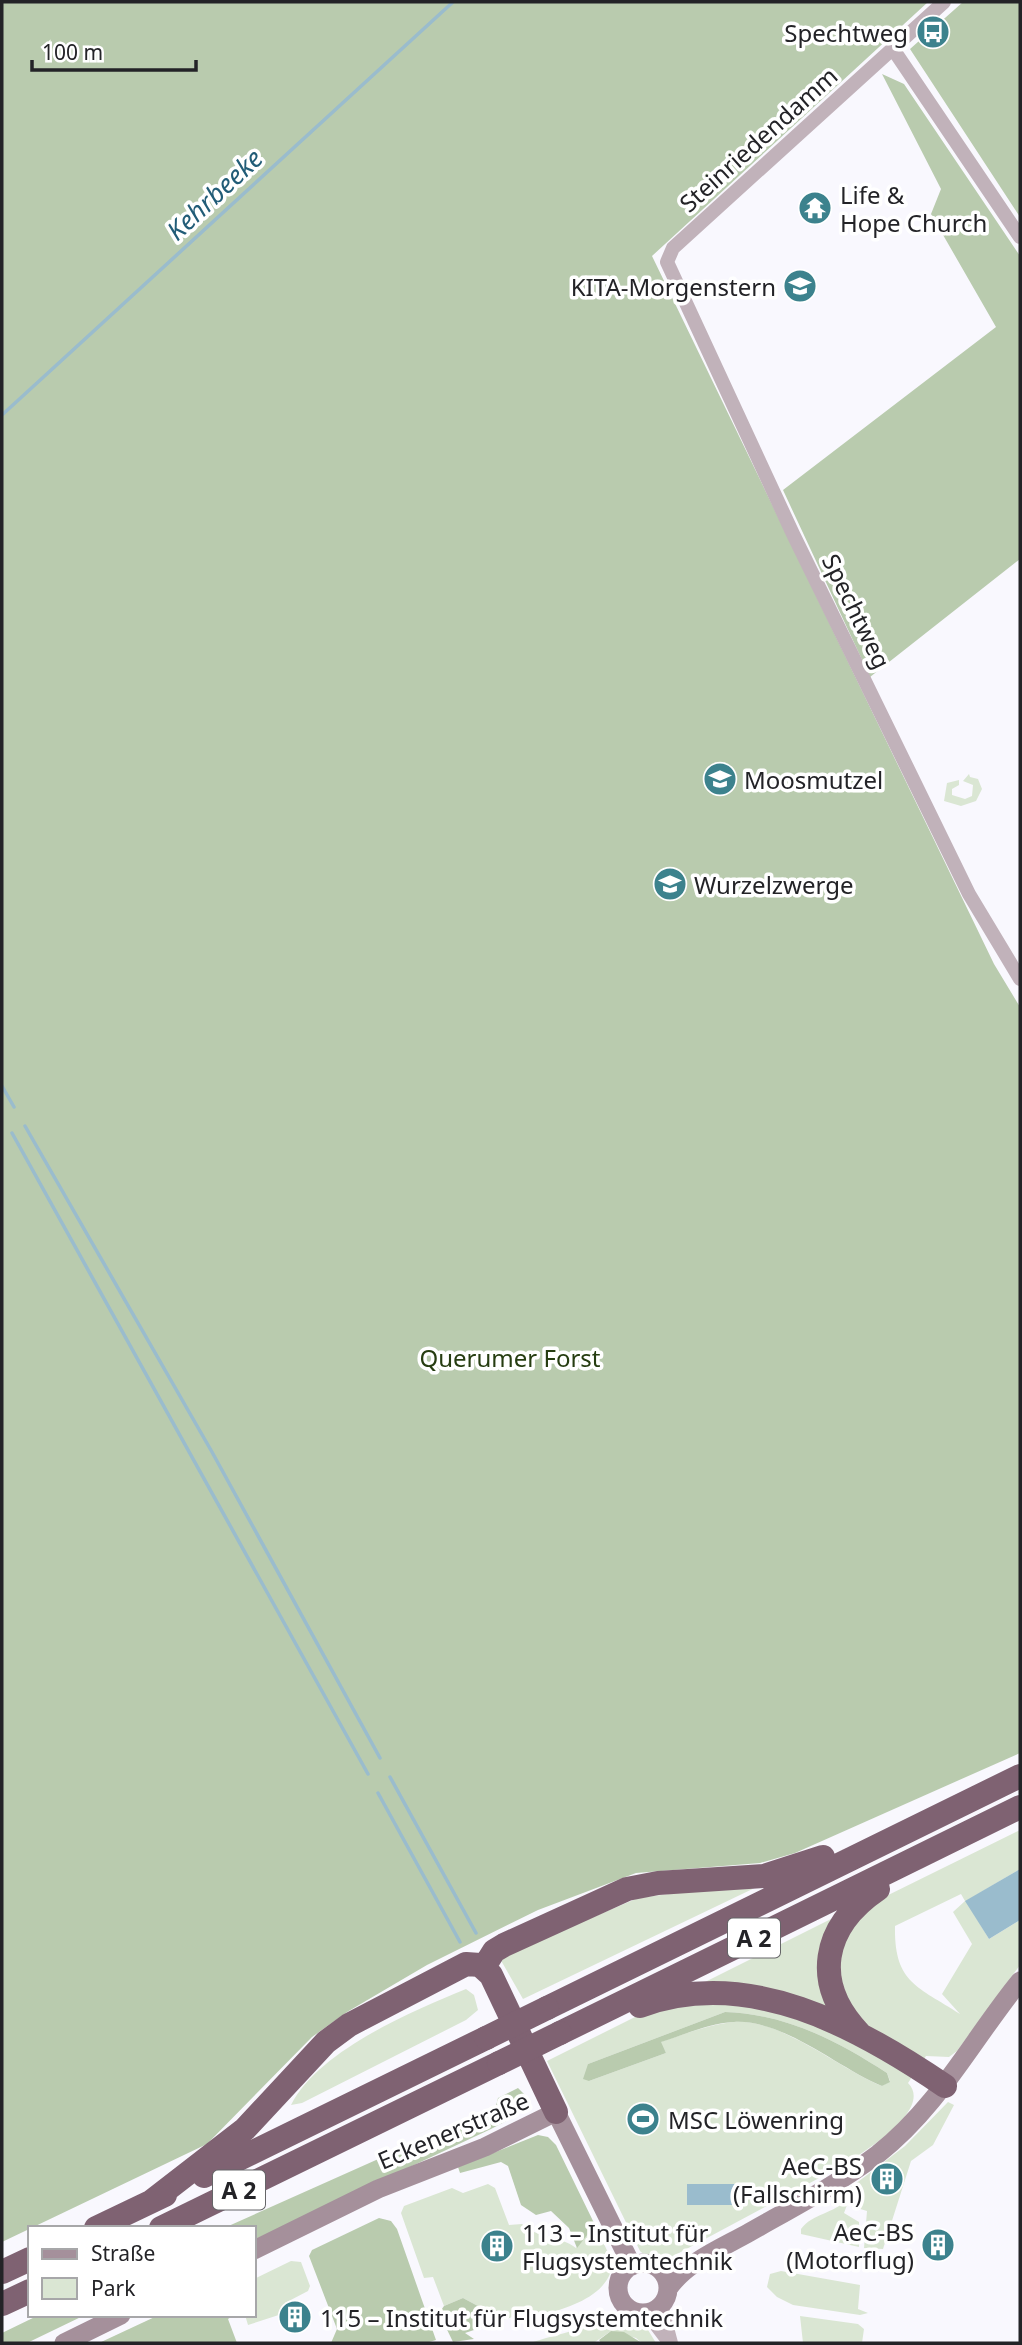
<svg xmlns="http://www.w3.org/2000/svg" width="1022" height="2345" font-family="'Noto Sans',sans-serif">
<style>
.green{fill:#dae6d3;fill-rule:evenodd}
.forest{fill:#b9cbae}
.water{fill:#9abccd}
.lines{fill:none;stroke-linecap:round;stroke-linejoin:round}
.stream{stroke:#9abccd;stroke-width:3.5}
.street{stroke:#c1b2ba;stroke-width:14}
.secondary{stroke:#a5909b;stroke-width:19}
.highway{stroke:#7f6272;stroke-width:24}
.highway-bridge{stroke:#7f6272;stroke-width:24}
.labels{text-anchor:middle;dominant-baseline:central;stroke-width:7;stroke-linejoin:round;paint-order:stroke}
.shield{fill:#fff;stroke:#656568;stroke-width:2}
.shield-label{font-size:23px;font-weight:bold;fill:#232327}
.poi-label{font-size:24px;fill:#232327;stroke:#fff;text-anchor:start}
.street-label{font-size:24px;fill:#232327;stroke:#fff}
.park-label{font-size:24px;fill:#263d11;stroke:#fff}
.water-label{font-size:26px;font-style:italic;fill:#215c77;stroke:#fff}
</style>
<rect width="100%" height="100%" fill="#f9f8fe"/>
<path class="green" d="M969,774l1,3 8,2 4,10 -6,12 -15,5 -17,-5 3,-18 12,-3v5l-7,4v6l13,4 7,-3 1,-11 -10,-4z
M1020,1830v39l-54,32 23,38 31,-19v45l-63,86 -8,6 -23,-1 -18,27c27,27 -50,73 -70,85l-174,93h-13l-11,-10 -93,-190 294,-147 25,-8zM961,1894l4,7 -12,11 19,32 -30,50 18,20c-43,-28 -66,-31 -65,-88zM725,2012c61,2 111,28 162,61l3,8 -8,5c-43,-17 -101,-68 -148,-64 -25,2 -51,13 -74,20l6,11 -77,28 -1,-17z
M769,1881l-246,118 -24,-42 139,-59z
M466,1989l8,6 4,15 -12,10 -164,83 -11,2c27,-54 121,-94 175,-116z
M948,2102l6,3 -21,40 -22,16 -28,88 -19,-1 3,-37 -20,-6 -3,8 15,9v25l-58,-13v-5c12,-16 33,-15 46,-30l-1,-8 59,-45z
M488,2184l7,4 14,37 13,-1c16,15 37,11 54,24l19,-23 18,38c-5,34 -43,43 -71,53l-16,-10 -9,4 1,5 -14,5 -41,-22 -19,8 -11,-29 -9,1 -23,-65 3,-7 48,-18 11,5z
M291,2261l10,1 9,24 -2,5 -23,12 3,9 -40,13 -3,-10h9v-36z
M781,2271l79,14 -2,24 10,4 -8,2 -67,-10 -16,-8 -10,-10 3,-13z
M615,2313l30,12 11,18h-14l-6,-5 -25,-7 -16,11 -65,1c24,-8 68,-17 85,-30z
M800,2316l58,8 6,5 -2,14h-59z"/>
<path class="forest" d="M2,2h926l-276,254 342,708 26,43v746l-225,100 -35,10 -124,10 -98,37 -111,55 -80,47 -35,25 -105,107 -205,98z
M963,2h57v215l-110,-168z
M882,74l22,10 116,172v303l-150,118 -87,-187 213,-163 -65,-113 10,-25z
M725,2012c61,2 111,28 162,61l3,9 -8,4c-44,-18 -98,-67 -148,-64 -24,1 -50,13 -73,20l5,11 -77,28 -6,-2 5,-15z
M518,2088l8,8c-3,19 -20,25 -35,33l-237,111v-12h-30l264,-118 8,-4 2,-8z
M538,2135l10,2 8,8 39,80 -18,23 -8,-20 -18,-17 -15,4 -15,-10 -13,-39 -7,-4 -41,11 -2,-6z
M379,2218l12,3 6,8 39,111 -10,3h-95l6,-14 -28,-73 3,-6z
M463,2298l41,22 -39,13 9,6 -21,3 -14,-29 5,-7z
M39,2315h46l-58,28h-25v-10z
M159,2315h75l-6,4 9,24h-138z
M611,2331l13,1 18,11h-41l-2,-3z"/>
<path class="water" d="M1020,1869v51l-31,19 -24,-38z
M687,2184h51v21h-51z"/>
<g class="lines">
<path class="stream" d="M2,415l451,-413
M2,1086l12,21
M25,1126l187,326 168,306
M12,1133l356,641
M390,1777l86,156
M378,1793l82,149"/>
<path class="street" d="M944,2l-271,246 -6,14 126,272 176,360 51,85
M893,49l127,188
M661,2305l10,38
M647,2313l19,25"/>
<path class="secondary" d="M254,2250l124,-61 107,-42 71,-35 76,154
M618 2288a25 25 0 1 1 50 0a25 25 0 1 1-50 0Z
M668,2289c18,-27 54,-41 82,-57 44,-25 88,-48 128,-78 61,-48 94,-114 142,-173
M64,2343l57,-28"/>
<path class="highway" d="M484,1967l10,-16 10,-6 123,-56 31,-6 106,-7 59,-19
M640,2006c108,-40 217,20 305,80
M547,2008l473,-232
M560,2033l460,-226
M860,2034c-49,-51 -38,-107 18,-145
M204,2176l282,-138
M152,2201l93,-72 81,-87 23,-17 117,-61 14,1 11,10 65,137
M96,2228l69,-33
M161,2228l338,-165
M2,2272l28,-13
M2,2304l28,-13"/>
<path class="highway-bridge" d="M486,2038l61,-30
M499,2063l61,-30"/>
</g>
<defs>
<symbol id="bus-disc" viewBox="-11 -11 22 22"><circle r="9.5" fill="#3c828d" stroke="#fff"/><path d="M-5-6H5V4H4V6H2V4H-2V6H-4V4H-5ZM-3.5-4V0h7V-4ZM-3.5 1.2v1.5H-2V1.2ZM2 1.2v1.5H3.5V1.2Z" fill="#fff"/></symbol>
<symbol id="temple-disc" viewBox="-11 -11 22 22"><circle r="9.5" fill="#3c828d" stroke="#fff"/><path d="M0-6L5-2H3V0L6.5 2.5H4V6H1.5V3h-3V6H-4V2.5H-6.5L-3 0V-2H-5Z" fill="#fff"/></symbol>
<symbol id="school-disc" viewBox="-11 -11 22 22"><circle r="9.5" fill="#3c828d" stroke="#fff"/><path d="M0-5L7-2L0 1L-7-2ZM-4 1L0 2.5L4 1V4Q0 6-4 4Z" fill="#fff"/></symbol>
<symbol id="stadium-disc" viewBox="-11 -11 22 22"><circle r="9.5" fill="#3c828d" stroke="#fff"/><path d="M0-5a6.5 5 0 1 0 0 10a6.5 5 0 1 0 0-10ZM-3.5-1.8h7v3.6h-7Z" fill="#fff"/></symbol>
<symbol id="building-disc" viewBox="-11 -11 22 22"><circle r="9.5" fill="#3c828d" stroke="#fff"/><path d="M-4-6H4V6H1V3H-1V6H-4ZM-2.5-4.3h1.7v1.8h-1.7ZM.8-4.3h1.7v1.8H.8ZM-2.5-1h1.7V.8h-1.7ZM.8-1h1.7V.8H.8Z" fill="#fff"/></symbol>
</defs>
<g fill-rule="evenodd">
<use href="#bus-disc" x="914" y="13" width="38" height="38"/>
<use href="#temple-disc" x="796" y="189" width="38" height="38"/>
<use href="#school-disc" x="781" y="267" width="38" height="38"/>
<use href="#school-disc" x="701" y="760" width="38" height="38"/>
<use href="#school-disc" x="651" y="865" width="38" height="38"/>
<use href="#stadium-disc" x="624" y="2100" width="38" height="38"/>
<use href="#building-disc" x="868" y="2160" width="38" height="38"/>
<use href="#building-disc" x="919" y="2226" width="38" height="38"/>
<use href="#building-disc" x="478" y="2227" width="38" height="38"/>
<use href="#building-disc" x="276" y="2298" width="38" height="38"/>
</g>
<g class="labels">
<g class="shield">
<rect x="728" y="1918.5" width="52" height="39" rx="5"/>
<rect x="213" y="2170.5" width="52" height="39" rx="5"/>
</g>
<g class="shield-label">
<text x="754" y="1938">A 2</text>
<text x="239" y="2190">A 2</text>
</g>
<g class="poi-label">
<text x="908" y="32" text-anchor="end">Spechtweg</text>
<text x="840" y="194">Life &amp;<tspan x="840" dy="28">Hope Church</tspan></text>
<text x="776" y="286" text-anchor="end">KITA-Morgenstern</text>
<text x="744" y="779">Moosmutzel</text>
<text x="694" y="884">Wurzelzwerge</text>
<text x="668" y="2119">MSC Löwenring</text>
<text x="862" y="2165" text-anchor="end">AeC-BS<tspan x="862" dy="28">(Fallschirm)</tspan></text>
<text x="914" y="2231" text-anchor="end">AeC-BS<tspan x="914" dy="28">(Motorflug)</tspan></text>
<text x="522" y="2232">113 – Institut für<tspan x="522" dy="28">Flugsystemtechnik</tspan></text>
<text x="320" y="2317">115 – Institut für Flugsystemtechnik</text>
</g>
<g class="street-label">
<text transform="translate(758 139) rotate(-42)">Steinriedendamm</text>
<text transform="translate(857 611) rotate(64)">Spechtweg</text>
<text transform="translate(453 2130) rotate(-23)">Eckenerstraße</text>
</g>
<g class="park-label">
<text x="510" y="1357">Querumer Forst</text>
</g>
<g class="water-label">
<text transform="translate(214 194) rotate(-43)">Kehrbeeke</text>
</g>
</g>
<rect width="1022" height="2345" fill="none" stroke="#232327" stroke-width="7"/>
<rect x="28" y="2226" width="228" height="91" fill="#ffffff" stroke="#a7a7a9" stroke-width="2"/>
<rect x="42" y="2249" width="35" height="10" fill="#a5909b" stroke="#a7a7a9" stroke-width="2"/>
<text x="91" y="2261" font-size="21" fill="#232327">Straße</text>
<rect x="42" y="2278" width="35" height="21" fill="#dae6d3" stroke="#a7a7a9" stroke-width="2"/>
<text x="91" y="2296" font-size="21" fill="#232327">Park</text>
<path d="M32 60v10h164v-10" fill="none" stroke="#232327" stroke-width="3.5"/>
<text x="42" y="60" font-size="21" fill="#232327" stroke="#ffffff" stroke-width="5" paint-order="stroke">100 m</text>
</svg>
